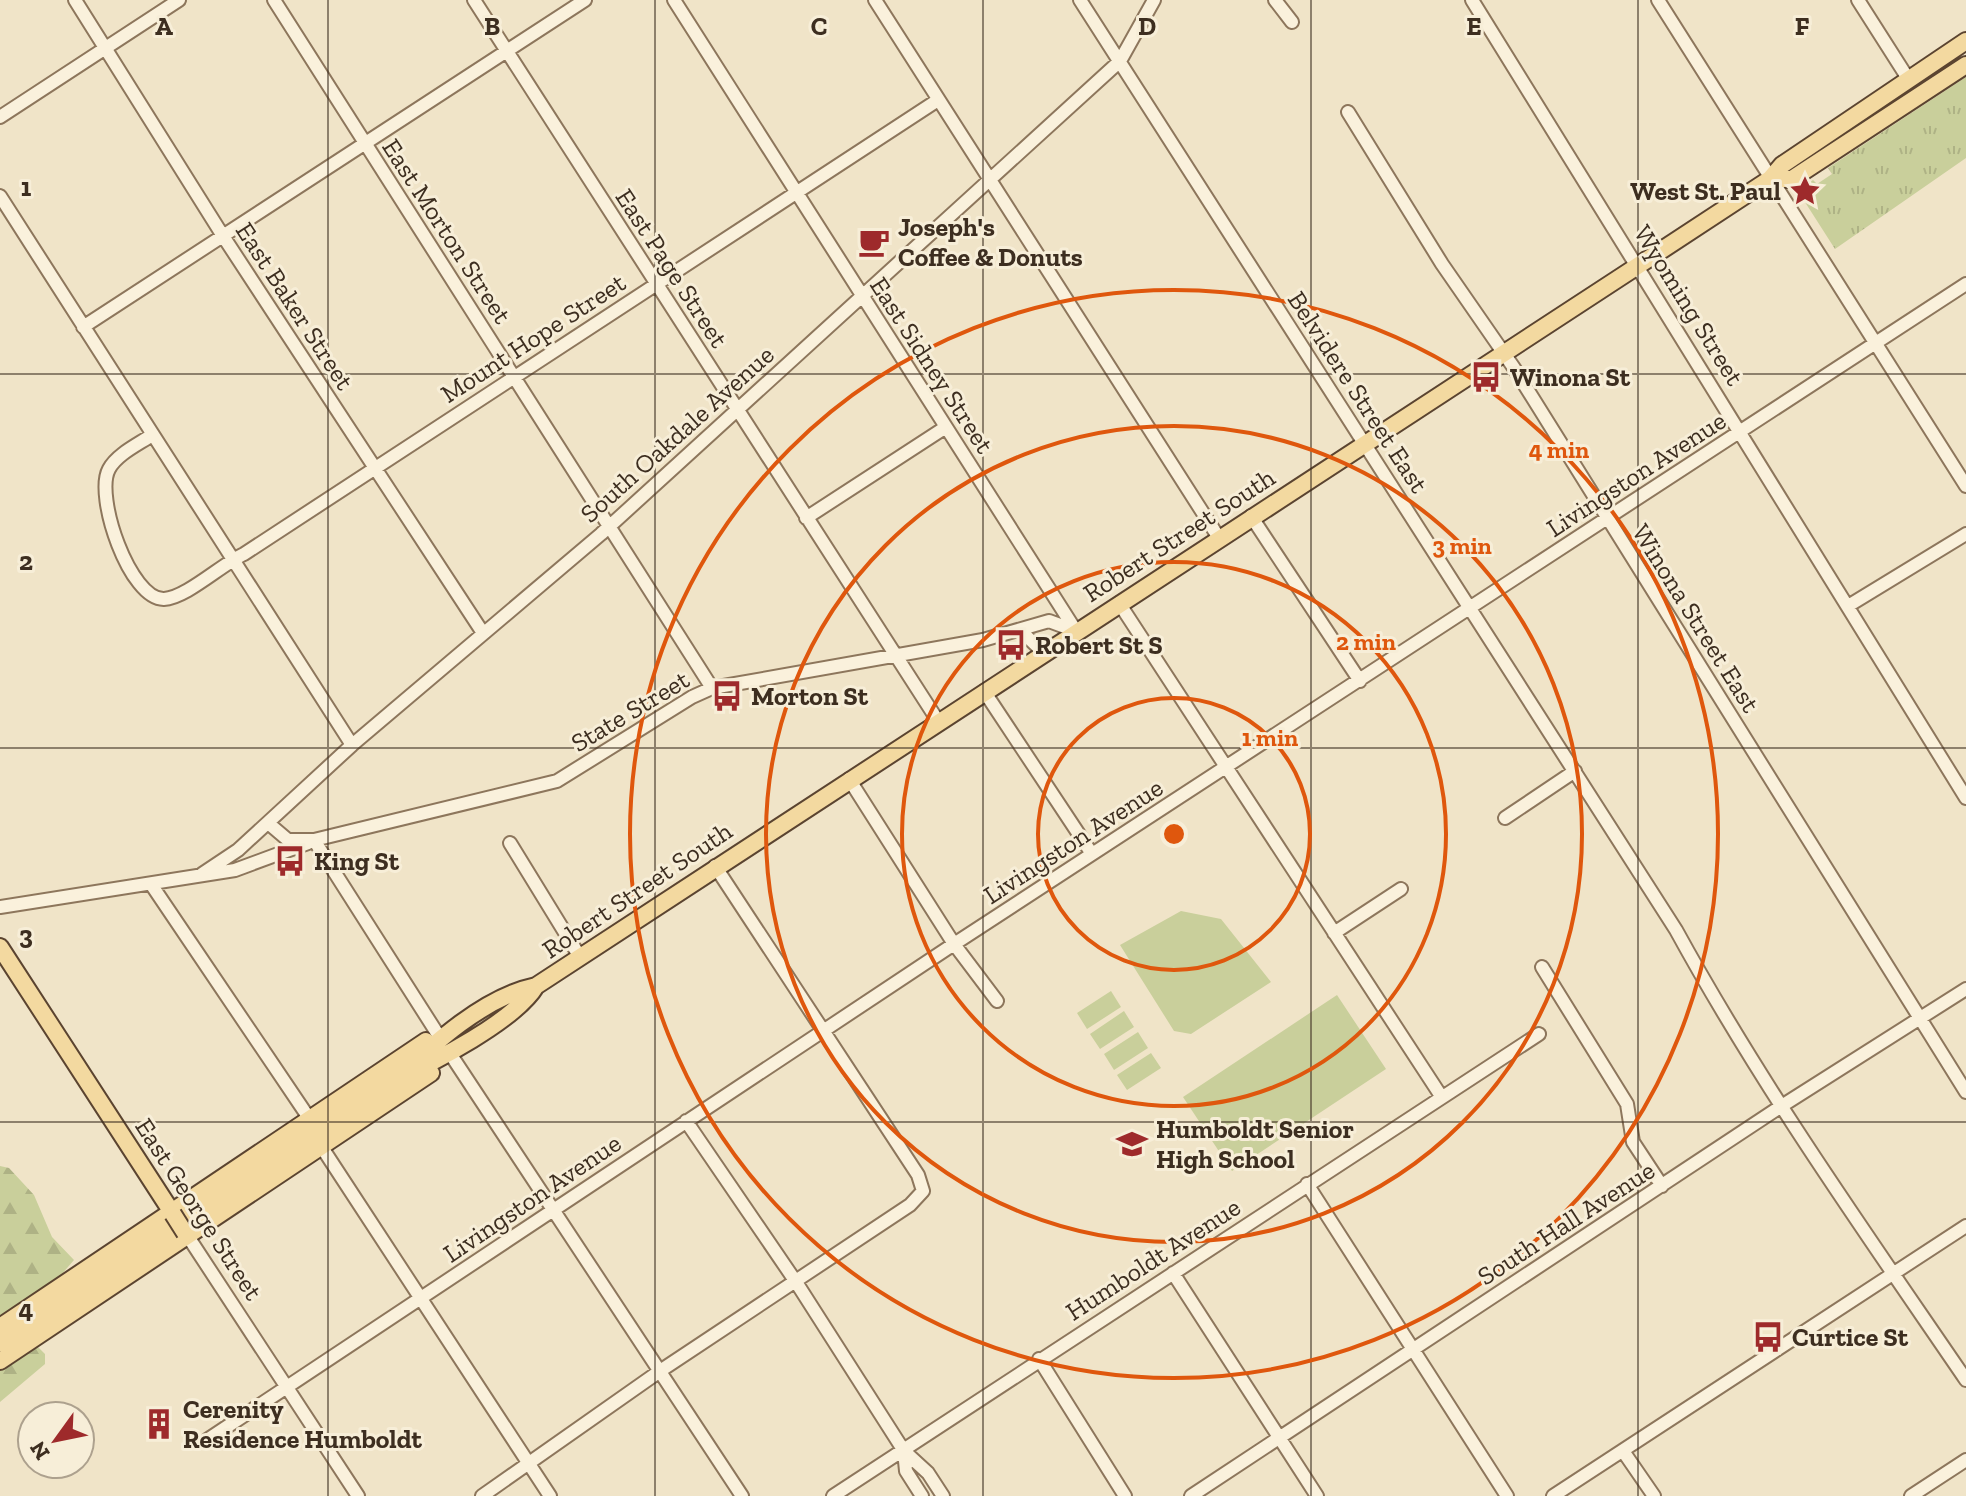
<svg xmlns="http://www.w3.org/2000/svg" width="1966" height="1496" font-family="'Zilla Slab',serif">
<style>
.grass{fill:url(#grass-tufts)}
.forest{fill:url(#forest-firs)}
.pitch{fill:#c9cf9b}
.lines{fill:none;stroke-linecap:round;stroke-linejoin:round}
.minor-casing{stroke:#8d765c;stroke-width:16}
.major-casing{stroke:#5b4430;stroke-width:20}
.minor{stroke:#faf1dc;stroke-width:12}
.major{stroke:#f3d9a0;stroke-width:16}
.major-bridge-casing{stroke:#5b4430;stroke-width:20;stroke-linecap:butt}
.major-bridge{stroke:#f3d9a0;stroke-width:16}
.grid{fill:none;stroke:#3d2e20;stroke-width:2;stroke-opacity:0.55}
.ring{fill:none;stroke:#df570d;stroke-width:4}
.labels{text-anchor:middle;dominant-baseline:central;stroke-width:6;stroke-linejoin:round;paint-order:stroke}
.poi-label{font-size:26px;font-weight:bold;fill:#3d2e20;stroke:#f7eed8;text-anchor:start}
.street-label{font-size:26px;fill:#3d2e20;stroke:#f7eed8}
.grid-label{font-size:26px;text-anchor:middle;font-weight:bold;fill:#3d2e20;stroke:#f7eed8;stroke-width:6;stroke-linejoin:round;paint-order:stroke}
.centre{fill:#df570d;stroke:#f7eed8;stroke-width:4}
.ring-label{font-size:24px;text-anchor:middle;font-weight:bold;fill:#df570d;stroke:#f7eed8;stroke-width:6;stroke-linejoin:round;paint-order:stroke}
</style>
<defs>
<pattern id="grass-tufts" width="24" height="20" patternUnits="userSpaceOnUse" patternTransform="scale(2)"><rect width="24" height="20" fill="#c9cf9b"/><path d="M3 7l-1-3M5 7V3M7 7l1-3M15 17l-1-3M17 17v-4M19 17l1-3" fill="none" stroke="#aeb285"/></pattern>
<pattern id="forest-firs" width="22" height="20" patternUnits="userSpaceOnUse" patternTransform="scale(2)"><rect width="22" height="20" fill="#c9cf9b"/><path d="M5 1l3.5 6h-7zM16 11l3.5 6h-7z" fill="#aeb285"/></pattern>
</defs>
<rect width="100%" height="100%" fill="#f0e4c8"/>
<path class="grass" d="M1966,77v81l-131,91 -32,-50 -1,-10 11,-9 4,4 15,-10 -4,-6z"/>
<path class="forest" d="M0,1166l9,2 25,27 18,42 22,23 -13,15 -61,41z
M36,1345l9,9v10l-45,38v-34z"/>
<path class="pitch" d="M1181,911l40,8 50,63 -80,52 -17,-3 -54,-86z
M1111,991l10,16 -34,22 -10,-16z
M1337,995l49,74 -154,102 -49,-74z
M1124,1011l10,16 -34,22 -10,-15z
M1138,1032l10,16 -34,22 -10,-16z
M1151,1053l10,15 -34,22 -10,-15z"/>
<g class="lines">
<defs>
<path id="minor" d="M75,0l148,236 260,397
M274,0l438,688
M474,0l464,721
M674,0l402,631
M875,0l344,538
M1080,0l596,930c86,157 189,302 290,450
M1275,0l17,22
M1472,0l494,798
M1658,0l308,486
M1858,0l51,80
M1348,112l94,152 72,104 452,724
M0,117l179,-117
M0,196l352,549
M83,327l502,-327
M152,435c-13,9 -35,19 -43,34 -15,27 21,131 55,130 22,-1 58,-35 80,-45l694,-454
M1251,516l109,165
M806,518l140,-91
M1119,603l322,493
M1848,606l118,-72
M1021,631l22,21
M984,691l108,163
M849,779l105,165 43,57
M1505,818l70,-47
M268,823l20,17h26l243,-59 135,-84 20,-9 271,-48 66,-19 27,10
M314,840l123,193
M510,843l70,114
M202,874l36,-24 114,-105 249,-211 519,-473 34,-61
M151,884l158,234
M0,907l235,-37 73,-27
M1334,933l67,-44
M1542,967l85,137 6,38 29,44
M453,1058l289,438
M686,1121l110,161 108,169 24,22 15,23
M321,1146l229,350
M1307,1184l200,312
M187,1235l171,261
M1173,1273l144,223
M1039,1359l86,137
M207,1440l741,-492 1018,-664
M904,1451l2,20 16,25
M1623,1451l31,45
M482,1496l178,-125 250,-166 13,-14 -5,-16 -203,-309
M833,1496l706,-462
M1191,1496l589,-389 186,-118
M1553,1496l413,-270
M1911,1496l55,-36"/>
<path id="major" d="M1770,179h22l174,-114
M0,947l173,267
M395,1080c38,-36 89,-83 141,-94l1103,-721 131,-86 12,-14 184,-124
M0,1327l426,-286
M0,1343l395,-263c39,-18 120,-59 141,-94
M0,1361l431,-288"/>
</defs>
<use href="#minor" class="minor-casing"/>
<use href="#major" class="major-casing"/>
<use href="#minor" class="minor"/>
<use href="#major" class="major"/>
<defs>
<path id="major-bridge" d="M173,1214l12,19"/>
</defs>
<use href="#major-bridge" class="major-bridge-casing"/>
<use href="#major-bridge" class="major-bridge"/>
</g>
<path class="grid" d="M328,0v1496M655,0v1496M983,0v1496M1311,0v1496M1638,0v1496M0,374h1966M0,748h1966M0,1122h1966"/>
<g class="ring">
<circle cx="1174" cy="834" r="136"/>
<circle cx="1174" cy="834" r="272"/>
<circle cx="1174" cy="834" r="408"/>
<circle cx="1174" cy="834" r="544"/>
</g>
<defs>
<symbol id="sight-bare" viewBox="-9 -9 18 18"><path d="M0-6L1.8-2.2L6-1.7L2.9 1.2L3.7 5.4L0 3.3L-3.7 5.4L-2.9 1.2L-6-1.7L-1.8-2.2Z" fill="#9e2a2b" stroke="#f7eed8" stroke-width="2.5" paint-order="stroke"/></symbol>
<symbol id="cafe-bare" viewBox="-9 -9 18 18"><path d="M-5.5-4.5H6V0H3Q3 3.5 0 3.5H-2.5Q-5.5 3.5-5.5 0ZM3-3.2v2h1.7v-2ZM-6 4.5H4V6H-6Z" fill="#9e2a2b" stroke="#f7eed8" stroke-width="2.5" paint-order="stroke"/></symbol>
<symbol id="bus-bare" viewBox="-9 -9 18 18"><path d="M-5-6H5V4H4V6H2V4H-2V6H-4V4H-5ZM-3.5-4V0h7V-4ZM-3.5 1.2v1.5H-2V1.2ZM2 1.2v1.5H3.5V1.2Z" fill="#9e2a2b" stroke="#f7eed8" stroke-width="2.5" paint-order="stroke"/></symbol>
<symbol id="school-bare" viewBox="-9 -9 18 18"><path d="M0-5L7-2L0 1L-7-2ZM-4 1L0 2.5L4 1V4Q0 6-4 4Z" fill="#9e2a2b" stroke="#f7eed8" stroke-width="2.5" paint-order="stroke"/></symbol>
<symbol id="building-bare" viewBox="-9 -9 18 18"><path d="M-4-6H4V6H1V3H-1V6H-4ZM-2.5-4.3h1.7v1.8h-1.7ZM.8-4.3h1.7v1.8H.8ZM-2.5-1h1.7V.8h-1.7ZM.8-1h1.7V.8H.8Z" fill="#9e2a2b" stroke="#f7eed8" stroke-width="2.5" paint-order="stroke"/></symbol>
</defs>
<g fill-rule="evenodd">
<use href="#sight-bare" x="1783" y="169" width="44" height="44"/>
<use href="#cafe-bare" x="852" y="220" width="44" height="44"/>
<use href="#bus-bare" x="1464" y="355" width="44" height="44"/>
<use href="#bus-bare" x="989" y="623" width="44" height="44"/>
<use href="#bus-bare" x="705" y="674" width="44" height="44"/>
<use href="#bus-bare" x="268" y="839" width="44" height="44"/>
<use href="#school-bare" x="1110" y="1122" width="44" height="44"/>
<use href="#bus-bare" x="1746" y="1315" width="44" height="44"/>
<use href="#building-bare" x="137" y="1402" width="44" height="44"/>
</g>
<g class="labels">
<g class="poi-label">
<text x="1781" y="191" text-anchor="end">West St. Paul</text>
<text x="898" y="227">Joseph's<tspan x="898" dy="30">Coffee &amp; Donuts</tspan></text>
<text x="1510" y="377">Winona St</text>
<text x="1035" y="645">Robert St S</text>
<text x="751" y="696">Morton St</text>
<text x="314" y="861">King St</text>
<text x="1156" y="1129">Humboldt Senior<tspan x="1156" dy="30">High School</tspan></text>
<text x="1792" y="1337">Curtice St</text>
<text x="183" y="1409">Cerenity<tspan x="183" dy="30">Residence Humboldt</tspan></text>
</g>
<g class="street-label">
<text transform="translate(447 231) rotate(57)">East Morton Street</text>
<text transform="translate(672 268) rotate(57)">East Page Street</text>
<text transform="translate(1689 305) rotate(58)">Wyoming Street</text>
<text transform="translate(295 306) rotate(57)">East Baker Street</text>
<text transform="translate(533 338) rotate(-33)">Mount Hope Street</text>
<text transform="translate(932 365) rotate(57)">East Sidney Street</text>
<text transform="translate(1358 392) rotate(57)">Belvidere Street East</text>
<text transform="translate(677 434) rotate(-42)">South Oakdale Avenue</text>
<text transform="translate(1636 474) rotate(-33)">Livingston Avenue</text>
<text transform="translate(1179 535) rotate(-33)">Robert Street South</text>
<text transform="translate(1696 618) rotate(58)">Winona Street East</text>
<text transform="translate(630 711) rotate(-31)">State Street</text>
<text transform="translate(1073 841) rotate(-33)">Livingston Avenue</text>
<text transform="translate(637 890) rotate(-34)">Robert Street South</text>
<text transform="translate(532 1198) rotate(-34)">Livingston Avenue</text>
<text transform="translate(199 1209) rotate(57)">East George Street</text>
<text transform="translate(1566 1223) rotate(-33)">South Hall Avenue</text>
<text transform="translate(1153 1259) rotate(-33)">Humboldt Avenue</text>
</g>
</g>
<g class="grid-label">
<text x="164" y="35">A</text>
<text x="492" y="35">B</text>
<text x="819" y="35">C</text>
<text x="1147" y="35">D</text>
<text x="1474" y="35">E</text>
<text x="1802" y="35">F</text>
<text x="26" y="196">1</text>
<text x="26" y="570">2</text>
<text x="26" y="944">3</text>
<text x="26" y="1318">4</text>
</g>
<circle cx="1174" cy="834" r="12" class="centre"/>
<g class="ring-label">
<text x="1559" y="458">4 min</text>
<text x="1462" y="554">3 min</text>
<text x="1366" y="650">2 min</text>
<text x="1270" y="746">1 min</text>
</g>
<g transform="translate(56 1440) rotate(237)"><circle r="38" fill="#f7eed8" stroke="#ada18e" stroke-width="2"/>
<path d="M0-6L14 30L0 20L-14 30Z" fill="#9e2a2b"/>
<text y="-12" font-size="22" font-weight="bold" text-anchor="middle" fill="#3d2e20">N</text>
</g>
</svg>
